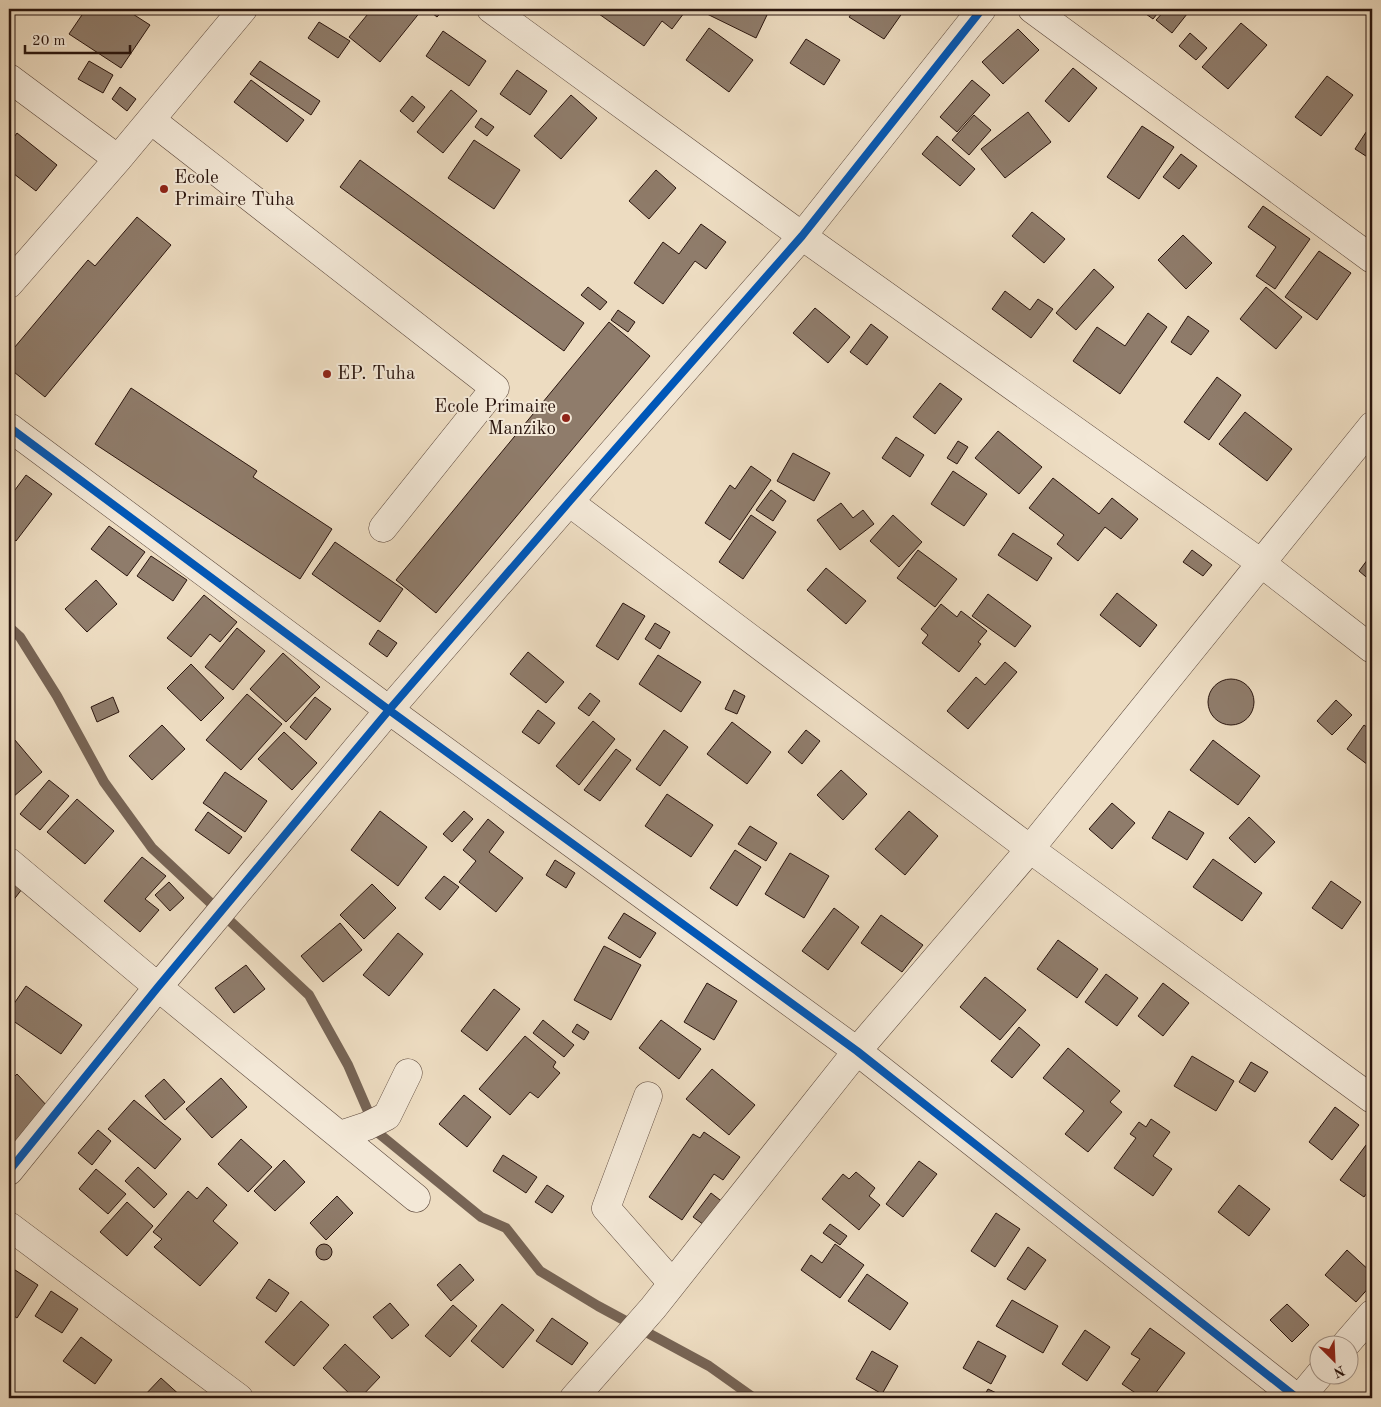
<svg xmlns="http://www.w3.org/2000/svg" width="1381" height="1407" font-family="'Old Standard TT',serif">
<style>
.lines{fill:none;stroke-linecap:round;stroke-linejoin:round}
.stream{stroke:#776455;stroke-width:10}
.building{fill:#8f7c6b;stroke:#2a150e}
.minor-casing{stroke:#5b473b;stroke-width:29}
.minor{stroke:#f3e8d7;stroke-width:28}
.cycleway-casing{stroke:#f3e8d7;stroke-width:11}
.cycleway{stroke:#0057b8;stroke-width:8}
.poi-dot{fill:#8f2418;stroke:#f3e8d7;stroke-width:2}
.labels{text-anchor:middle;dominant-baseline:central;stroke-width:4;stroke-linejoin:round;paint-order:stroke}
.poi-label{font-size:19px;fill:#2a150e;stroke:#f3e8d7;text-anchor:start}
</style>
<rect width="100%" height="100%" fill="#eddcc1"/>
<filter id="stains"><feTurbulence type="fractalNoise" baseFrequency=".004" numOctaves="4"/><feColorMatrix values="0 0 0 0 .2 0 0 0 0 .09 0 0 0 0 .02 0 0 0 .5 -.17"/></filter>
<radialGradient id="worn" r=".72"><stop offset=".6" stop-color="#630" stop-opacity="0"/><stop offset="1" stop-color="#630" stop-opacity=".3"/></radialGradient>
<g class="lines">
<path class="stream" d="M9,627l11,10 37,59 47,86 48,66 157,147 39,70 29,67 104,85 25,11 34,43 58,35 111,60 45,32"/>
</g>
<path class="building" d="M86,9h39l25,16 -29,43 -52,-34z
M372,9h47l2,2 -41,51 -31,-25z
M427,9h17l-7,8z
M592,9h95l-15,20 -10,-8 -18,25z
M707,9h47l13,6 -11,23 -51,-25z
M855,9h43l5,3 -19,27 -35,-22z
M1139,9h22l-8,10z
M1166,9h25l-19,24 -16,-13z
M319,22l31,19 -12,17 -30,-20z
M1241,23l26,22 -39,44 -26,-22z
M709,28l44,32 -24,32 -43,-32z
M1018,29l21,21 -36,34 -21,-22z
M443,31l43,30 -17,25 -43,-30z
M1190,33l17,15 -11,12 -17,-14z
M806,39l34,21 -16,25 -34,-22z
M89,61l24,14 -10,18 -25,-14z
M260,61l60,40 -9,14 -61,-41z
M1073,68l24,20 -28,34 -24,-21z
M517,70l30,21 -17,24 -30,-21z
M1327,76l26,19 -32,41 -26,-19z
M251,80l53,40 -17,22 -53,-40z
M972,80l18,15 -33,37 -17,-15z
M120,87l16,12 -9,12 -15,-12z
M451,90l26,21 -34,42 -26,-21z
M571,95l26,23 -36,41 -27,-23z
M412,96l13,11 -12,15 -13,-11z
M1028,112l23,30 -46,36 -24,-29z
M974,115l17,15 -22,25 -17,-15z
M481,118l13,9 -7,9 -12,-9z
M1372,123v37l-17,-11z
M1142,126l32,21 -35,52 -32,-22z
M17,133l40,32 -21,26 -27,-21v-26z
M937,136l38,33 -15,17 -38,-32z
M474,140l46,30 -26,39 -46,-31z
M1181,154l16,12 -18,23 -16,-12z
M360,160l224,163 -20,28 -224,-164z
M656,170l20,18 -27,31 -20,-18z
M1263,206l47,33 -35,50 -19,-13 20,-29 -28,-20z
M1032,212l33,27 -21,24 -32,-27z
M137,217l34,28 -126,152 -36,-29v-14l79,-94 7,6z
M701,224l25,18 -20,27 -11,-8 -32,43 -29,-21 29,-41 16,12z
M1183,235l29,28 -26,26 -28,-29z
M1319,251l32,22 -34,47 -32,-23z
M1094,269l20,18 -38,43 -20,-17z
M588,287l19,15 -7,8 -19,-15z
M1266,287l36,30 -26,32 -36,-30z
M1005,291l25,19 8,-11 15,10 -22,29 -39,-29z
M815,308l35,29 -22,26 -35,-30z
M618,310l17,12 -7,10 -17,-12z
M1148,313l19,14 -47,67 -47,-33 24,-34 28,19z
M1188,316l21,15 -18,24 -20,-13z
M609,322l41,34 -214,257 -40,-33z
M871,324l17,13 -21,28 -17,-13z
M1217,377l24,18 -32,45 -25,-18z
M940,383l22,16 -27,35 -22,-17z
M131,388l126,83 -4,6 79,52 -32,50 -205,-135z
M1245,412l47,37 -25,32 -48,-37z
M998,431l44,36 -23,27 -44,-36z
M896,437l28,18 -14,22 -28,-19z
M958,441l10,6 -11,17 -10,-6z
M793,453l37,20 -16,28 -37,-20z
M751,466l20,14 -41,60 -25,-17 25,-38 5,4z
M953,471l34,23 -23,32 -33,-22z
M26,475l26,19 -36,47 -7,-5v-38z
M1053,478l46,36 13,-16 26,21 -17,20 -16,-12 -27,34 -21,-17 7,-9 -35,-27z
M771,490l15,11 -13,20 -17,-11z
M841,503l12,15 10,-8 11,14 -34,26 -23,-30z
M751,515l25,17 -33,47 -24,-17z
M893,515l29,27 -23,25 -29,-26z
M109,526l36,26 -18,24 -36,-27z
M1013,533l39,25 -15,23 -39,-26z
M335,542l68,47 -23,33 -68,-48z
M918,550l39,29 -22,28 -38,-29z
M1192,550l20,15 -9,11 -20,-14z
M1371,555l1,1v26l-13,-11z
M151,556l36,24 -14,21 -36,-25z
M826,568l40,33 -20,23 -39,-34z
M96,580l21,24 -30,28 -22,-23z
M1117,593l40,32 -17,22 -40,-32z
M988,594l43,32 -16,21 -43,-31z
M204,595l33,27 -17,20 -10,-8 -19,23 -24,-19z
M623,603l22,13 -27,44 -22,-14z
M941,604l16,13 4,-6 26,20 -9,11 3,2 -22,28 -37,-29 6,-8 -7,-6z
M655,623l15,9 -10,17 -15,-10z
M237,628l28,23 -32,39 -28,-23z
M378,630l19,13 -10,14 -18,-13z
M528,652l36,30 -18,21 -36,-29z
M283,653l37,34 -34,35 -36,-33z
M658,655l43,27 -20,30 -42,-28z
M1005,662l12,10 -49,57 -21,-18 29,-34 9,8z
M191,664l33,34 -23,23 -34,-33z
M1208 702a23 23 0 1 1 46 0a23 23 0 1 1-46 0Z
M734,690l11,6 -8,18 -12,-5z
M590,693l10,8 -11,15 -11,-8z
M247,694l35,30 -41,46 -35,-30z
M113,697l6,15 -22,10 -6,-15z
M315,697l16,12 -25,31 -16,-13z
M1336,700l16,15 -20,20 -15,-14z
M538,710l17,13 -16,21 -17,-12z
M593,721l22,18 -36,46 -23,-19z
M732,722l39,30 -24,32 -40,-30z
M162,725l23,24 -33,31 -23,-24z
M1364,725l8,6v37l-25,-19z
M664,730l24,17 -28,39 -24,-17z
M806,730l14,11 -18,23 -14,-12z
M284,732l33,31 -25,27 -34,-31z
M9,733l33,39 -29,25 -4,-5z
M1213,740l47,36 -22,29 -48,-35z
M616,749l15,11 -31,41 -16,-11z
M841,770l26,24 -24,26 -26,-25z
M225,772l42,29 -22,31 -42,-29z
M49,780l20,16 -29,34 -20,-16z
M667,794l46,31 -22,32 -46,-31z
M77,799l37,32 -29,33 -38,-32z
M1112,803l23,20 -23,26 -23,-20z
M380,811l47,36 -29,39 -47,-36z
M464,811l9,8 -21,23 -9,-8z
M909,811l29,25 -33,39 -30,-26z
M1169,811l35,22 -17,27 -35,-22z
M208,812l34,25 -13,17 -34,-24z
M1249,817l26,25 -20,21 -26,-25z
M488,819l16,13 -15,20 34,26 -27,34 -37,-30 17,-21 -13,-11z
M750,826l27,17 -11,18 -28,-17z
M735,850l26,17 -24,39 -27,-18z
M790,853l39,23 -25,42 -39,-24z
M142,857l24,19 -21,23 14,11 -19,22 -36,-31z
M1213,859l49,34 -20,28 -49,-34z
M555,860l20,13 -9,15 -20,-13z
M444,876l15,11 -19,23 -15,-12z
M9,879l13,10 -13,17z
M1331,881l30,21 -19,27 -30,-21z
M169,882l15,16 -14,13 -15,-16z
M372,884l24,24 -32,31 -24,-24z
M834,908l25,19 -31,43 -26,-19z
M624,913l32,20 -16,25 -32,-20z
M881,915l42,30 -21,27 -41,-29z
M340,923l22,27 -39,32 -22,-26z
M398,933l25,21 -34,42 -26,-21z
M1058,940l40,29 -21,29 -40,-29z
M604,946l37,19 -30,55 -37,-20z
M246,965l19,24 -31,24 -19,-25z
M1106,974l32,24 -21,28 -32,-24z
M985,977l41,33 -26,30 -40,-33z
M707,983l30,18 -23,39 -30,-18z
M1163,983l26,20 -26,33 -25,-20z
M26,986l56,39 -21,29 -52,-36v-7z
M494,989l26,20 -33,42 -26,-20z
M543,1020l31,25 -10,12 -31,-24z
M661,1020l40,29 -22,30 -40,-31z
M577,1024l12,8 -5,8 -12,-8z
M1019,1027l21,18 -28,33 -21,-17z
M525,1036l31,26 -3,5 7,6 -22,25 -8,-6 -20,23 -31,-26z
M1068,1048l52,43 -10,11 12,10 -34,40 -23,-18 19,-23 -41,-33z
M1192,1056l42,25 -18,30 -42,-25z
M1251,1062l17,10 -13,20 -16,-10z
M712,1069l43,36 -26,30 -43,-36z
M17,1074l33,35 -41,39v-66z
M221,1078l26,29 -35,31 -26,-29z
M164,1079l21,23 -20,18 -20,-24z
M464,1095l27,22 -24,30 -28,-23z
M134,1100l47,39 -26,30 -47,-40z
M1335,1107l24,18 -27,35 -23,-18z
M1151,1119l19,13 -17,24 19,13 -19,27 -39,-28 22,-30 -6,-4 9,-12 7,5z
M98,1130l13,11 -19,24 -14,-12z
M704,1132l36,25 -17,23 -9,-6 -32,46 -33,-23 44,-63 7,4z
M1372,1137v49l-8,11 -24,-17z
M241,1139l31,28 -24,25 -30,-28z
M503,1155l34,22 -11,16 -33,-22z
M284,1160l21,22 -30,29 -21,-20z
M919,1161l18,13 -34,43 -17,-13z
M138,1167l29,27 -13,14 -29,-27z
M96,1169l30,25 -18,20 -29,-25z
M856,1172l19,16 -6,8 11,9 -21,25 -37,-31 21,-25 6,5z
M547,1185l17,11 -12,17 -17,-11z
M1239,1185l31,24 -21,27 -31,-24z
M207,1187l20,18 -14,16 25,22 -38,43 -46,-39 8,-8 -9,-7 35,-41 9,8z
M711,1193l13,10 -17,24 -14,-10z
M337,1196l16,17 -27,27 -16,-17z
M127,1202l26,24 -26,30 -27,-24z
M996,1213l24,16 -25,38 -24,-16z
M830,1224l17,12 -7,9 -17,-12z
M316 1252a8 8 0 1 1 16 0a8 8 0 1 1-16 0Z
M835,1244l29,21 -24,33 -39,-28 10,-15 11,8z
M1028,1247l18,13 -21,30 -18,-11z
M1347,1250l25,23v11l-16,18 -31,-27z
M460,1264l14,16 -23,21 -14,-16z
M9,1266l29,19 -21,33 -8,-5z
M867,1274l41,29 -18,27 -42,-29z
M269,1279l20,14 -13,19 -20,-14z
M51,1291l27,18 -16,24 -27,-17z
M1012,1300l46,26 -15,27 -47,-27z
M301,1301l28,24 -35,41 -29,-24z
M390,1303l19,22 -17,14 -19,-22z
M502,1304l32,26 -31,38 -32,-27z
M1287,1304l22,21 -17,17 -22,-22z
M453,1305l24,21 -27,31 -25,-21z
M552,1318l36,25 -16,22 -36,-24z
M1150,1328l35,25 -33,45h-9l-21,-14 18,-25 -9,-5z
M1085,1330l25,17 -23,34 -25,-17z
M81,1337l31,23 -17,24 -32,-23z
M978,1341l28,15 -15,28 -28,-16z
M345,1344l35,33 -20,21h-6l-31,-30z
M872,1351l26,15 -16,28 -26,-15z
M161,1378l22,20h-41z
M988,1389l17,8v1h-22z
M482,1392l7,6h-14z"/>
<g class="lines">
<defs>
<path id="minor" d="M491,9l311,227 459,327 111,86
M1032,9l340,250
M9,78l109,81
M151,120l344,268 -112,140
M9,284l109,-125 125,-150
M9,427l380,283 468,341 440,347
M569,502l461,347 342,250
M9,862l149,125 258,211
M648,1096l-42,112 66,75
M340,1135l27,-9 20,-10 21,-43
M9,1171l149,-184 231,-277 180,-208 233,-266 180,-227
M9,1226l230,172
M1346,1344l26,-30
M574,1398l79,-90 204,-257 173,-202 342,-423
M1300,1398l20,-24"/>
</defs>
<use href="#minor" class="minor-casing"/>
<use href="#minor" class="minor"/>
<defs>
<path id="cycleway" d="M9,427l380,283 468,341 440,347
M9,1171l149,-184 231,-277 180,-208 233,-266 180,-227"/>
</defs>
<use href="#cycleway" class="cycleway-casing"/>
<use href="#cycleway" class="cycleway"/>
</g>
<g class="poi-dot">
<circle cx="164" cy="189" r="5"/>
<circle cx="327" cy="374" r="5"/>
<circle cx="566" cy="418" r="5"/>
</g>
<g class="labels">
<g class="poi-label">
<text x="174" y="178">Ecole<tspan x="174" dy="22">Primaire Tuha</tspan></text>
<text x="337" y="374">EP. Tuha</text>
<text x="556" y="407" text-anchor="end">Ecole Primaire<tspan x="556" dy="22">Manziko</tspan></text>
</g>
</g>
<rect width="1381" height="1407" fill="none" stroke="#eddcc1" stroke-width="30"/>
<rect x="10" y="10" width="1361" height="1387" fill="none" stroke="#2a150e" stroke-width="2.5"/>
<rect x="15" y="15" width="1351" height="1377" fill="none" stroke="#2a150e"/>
<g transform="translate(1334 1360) rotate(156)"><circle r="24" fill="#f3e8d7" stroke="#a39487"/>
<path d="M0-4L9 19L0 12L-9 19Z" fill="#8f2418"/>
<text y="-8" font-size="14" font-weight="bold" text-anchor="middle" fill="#2a150e">N</text>
</g>
<path d="M25 45v8h105v-8" fill="none" stroke="#2a150e" stroke-width="2.5"/>
<text x="32" y="45" font-size="15" fill="#2a150e" stroke="#f3e8d7" stroke-width="4" paint-order="stroke">20 m</text>
<rect width="100%" height="100%" filter="url(#stains)"/>
<rect width="100%" height="100%" fill="url(#worn)"/>
</svg>
